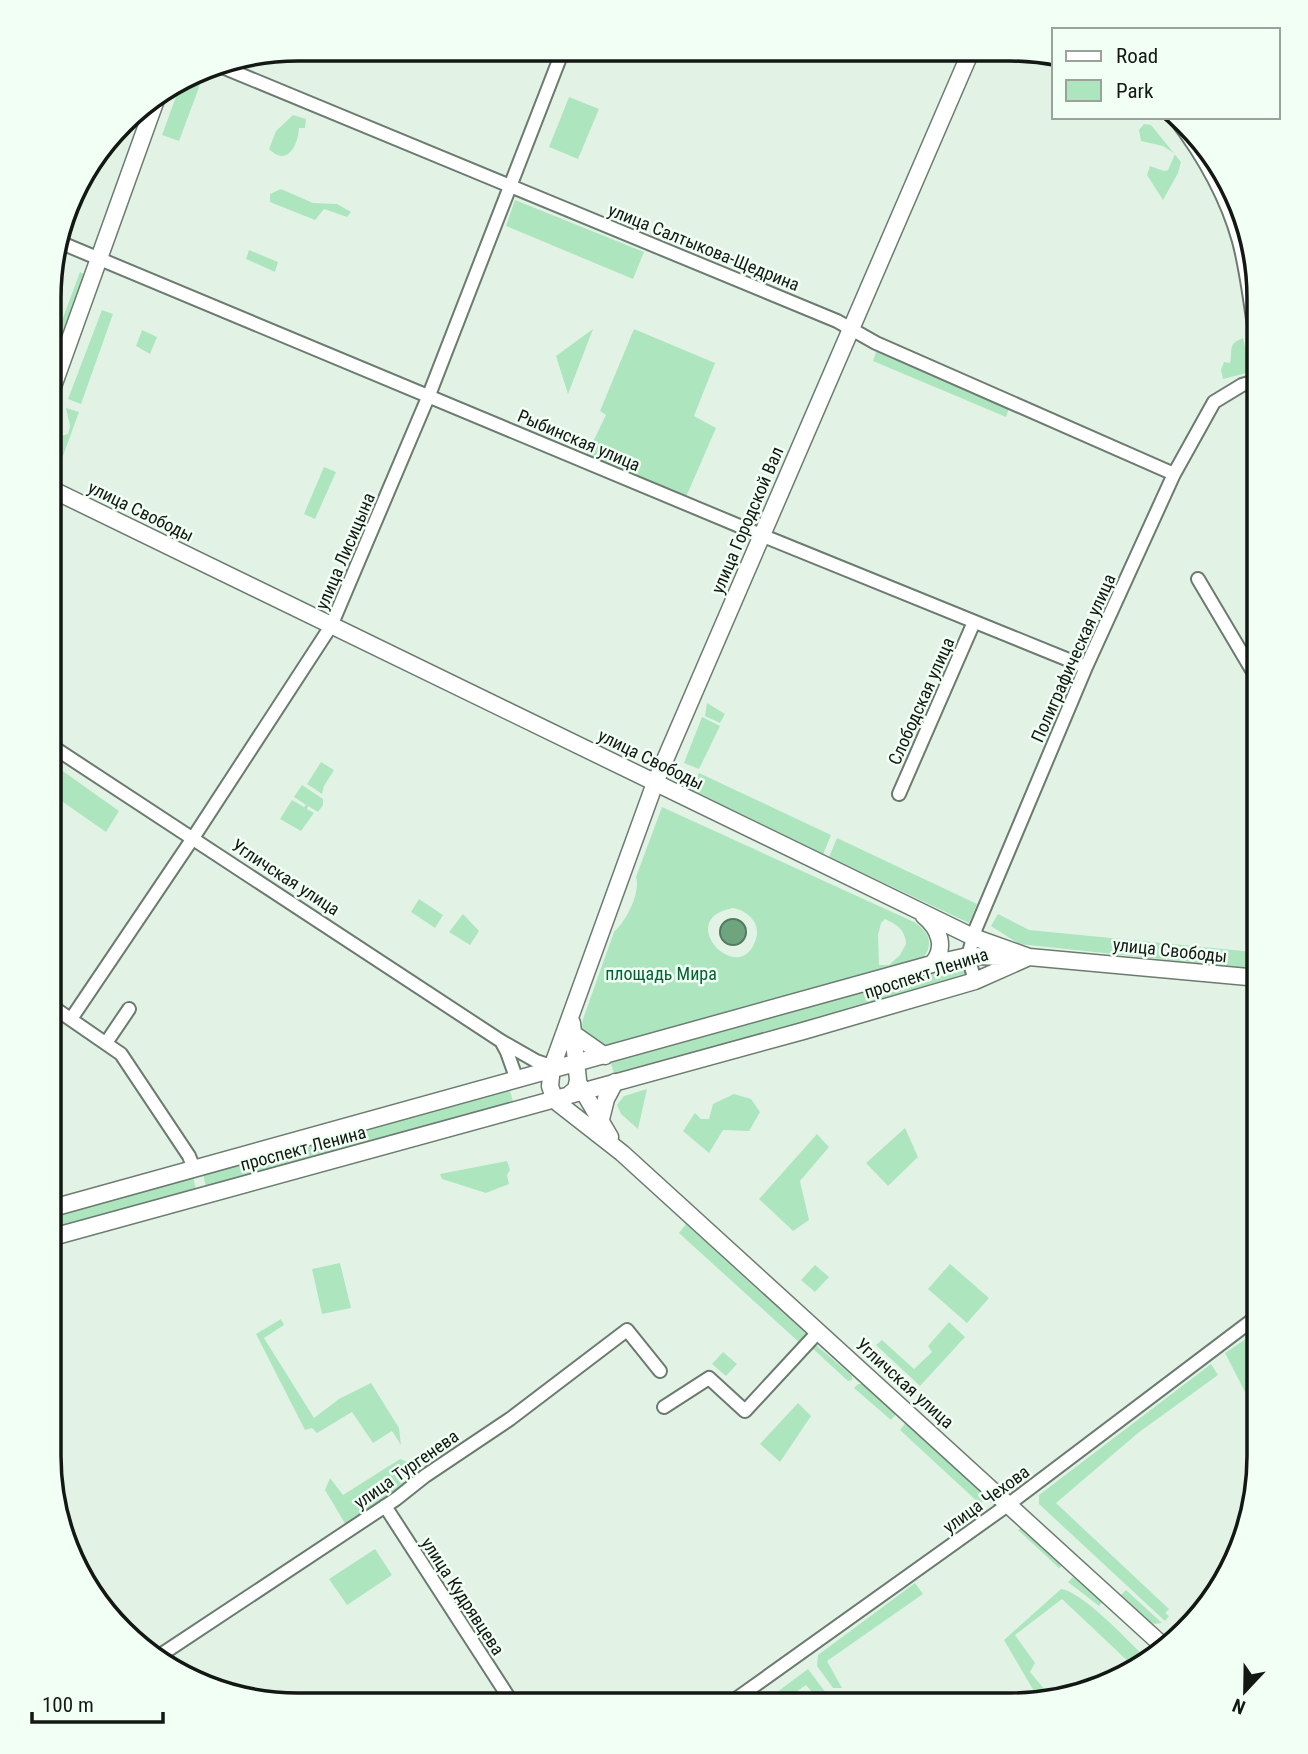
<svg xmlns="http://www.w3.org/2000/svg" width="1308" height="1754" font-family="'Roboto Condensed',sans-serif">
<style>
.green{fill:#ade6be;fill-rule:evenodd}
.water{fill:#6ea57f;stroke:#537b5f;stroke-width:2}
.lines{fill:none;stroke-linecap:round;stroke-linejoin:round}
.minor-casing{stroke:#6c7b70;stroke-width:16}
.major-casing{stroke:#6c7b70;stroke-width:19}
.minor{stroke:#fff;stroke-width:12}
.major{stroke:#fff;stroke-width:16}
.labels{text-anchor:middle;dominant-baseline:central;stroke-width:5;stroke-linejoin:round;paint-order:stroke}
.street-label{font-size:18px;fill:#131814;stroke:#f2fff5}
.park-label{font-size:18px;fill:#006333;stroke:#f2fff5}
.rim{fill:none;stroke:#131814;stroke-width:3.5}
</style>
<rect width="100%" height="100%" fill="#e2f3e6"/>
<path class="green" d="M200,73l4,1 -25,67 -17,-6 19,-52z
M569,97l30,12 -21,50 -29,-12z
M293,115l13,4 -1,9h-6c-1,18 -12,39 -30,21l7,-18z
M1144,124l7,1 30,37 -3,11 -15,27 -16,-25 3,-9 14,5 4,-1 7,-16 -12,-8 -22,-5 -2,-11z
M281,189l32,14 24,1 14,8 -4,5 -23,-8 -9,11 -45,-18v-8z
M515,200l129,52 -11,27 -127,-53z
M249,250l29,12 -3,10 -29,-13z
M80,272l8,4 -37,96v-22z
M102,310l11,4 -32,90 -13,-5z
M593,329l-25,65 -12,-38z
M634,329l81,34 -21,53 22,12 -30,69 -100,-41 20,-41 -6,-4z
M142,330l15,7 -7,17 -14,-8z
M1243,338l8,34 -28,7 -2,-9 3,-8 6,1c3,-13 -3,-19 13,-25z
M877,349l133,56 -4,12 -133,-56z
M1246,386l7,1 4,7 1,25 -3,1z
M66,408l13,4 -19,52 -9,-5 5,-22 12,-3 2,-8z
M324,467l12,5 -21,47 -11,-5z
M707,703l18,11 -5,9 -15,-7z
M702,717l18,9 -21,43 -15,-6z
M50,762l69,49 -13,21 -56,-39z
M321,762l13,8 -10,16 -2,8 -15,-10z
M699,773l132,62 -9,22 -132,-64z
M302,785l21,14v6l-5,7 -10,-6 -1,3 7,4 -13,18 -21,-12 12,-19 12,7 2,-2 -12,-8z
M662,807l252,115c17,11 20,23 7,39l-320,87 -20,-15 2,-14 31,-87c12,-10 27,-40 22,-55zM733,908c15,3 28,15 23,31 -16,51 -84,-20 -23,-31zM885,919c12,6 20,10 21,25l-6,11 -11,10h-10l-1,-30 3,-12z
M837,838l140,66 -8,19 -140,-66z
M419,899l24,16 -8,13 -24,-16z
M463,914l16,17 -9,14 -21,-13z
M998,914l31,16 225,22 1,17 -236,-25 -28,-18z
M959,963l7,2 2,8 -2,4 -351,100 -5,-17z
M647,1089l-9,40 -17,-15 -4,-9 7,-9z
M510,1091l3,10 -307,86 -3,-13z
M734,1094l17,5 9,13 -11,19 -26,-1 -14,23 -26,-22 12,-18 6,6h8l4,-15z
M905,1128l13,29 -30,29 -22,-23z
M817,1134l12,13 -29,34 9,39 -16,11 -34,-32z
M507,1161l3,9 -3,5 2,9 -23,9 -44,-14 -2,-5z
M193,1177l3,12 -147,42v-14z
M686,1224l121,111v3l-6,6 -122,-111z
M340,1263l11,45 -29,6 -10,-45z
M950,1264l39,34 -22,25 -39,-34z
M815,1265l14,12 -14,15 -14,-12z
M281,1319l3,6 -20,13 50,80 25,-19 32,-16 28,45 2,17 -9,-14 -19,12 -21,-31 -35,21 -5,-5 -7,2 -49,-96z
M949,1322l16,15 -45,49 -44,-41 6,-5 32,29 18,-17 -4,-6z
M1259,1330l-1,87 -33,-64z
M815,1344l37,32v4l-4,1 -37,-34z
M723,1352l14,12 -11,12 -14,-12z
M1211,1364l7,11 -80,58 -82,70 113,106 -4,4 4,3 -4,5 -126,-117v-9z
M858,1384h7l33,28 -7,8 -37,-32z
M798,1403l13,13 -31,46 -20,-18z
M907,1421l79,74v4l-6,5 -80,-74z
M400,1459l8,3 -1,23 -61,40 -21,-35 5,-12 13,17z
M1022,1527l37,34 2,6 -2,1 -41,-38z
M375,1549l17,26 -45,30 -18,-26z
M1073,1577l30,24 -4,5 -31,-24z
M915,1583l8,11 -96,67 15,27h-9l-16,-22 1,-11z
M1061,1589c22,3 66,51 84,68l-11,10 -72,-68 -47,36 20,28 -5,9 20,24 -12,2 -34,-58z
M1126,1590l36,33 -8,1 -5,-3 -28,-26z
M808,1669l24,32 -10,3 -16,-19 -27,19h-18z"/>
<path class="water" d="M720 932a13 13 0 1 1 26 0a13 13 0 1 1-26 0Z"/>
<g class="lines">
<defs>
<path id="minor" d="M215,64l622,257 39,22 298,131
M1174,117c29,38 52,77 65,124 10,38 13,78 20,117
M59,242l702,293 325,132
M1198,579l61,103
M50,745l451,296 35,20 21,7
M899,794l75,-172
M975,981l-7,-25 8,-28 110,-261 88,-193 40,-72 28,-17 17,-5
M50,1005l71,49 68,102 5,13
M71,1019l122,-181 138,-212 98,-231 134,-345
M501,1041l6,11 10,28
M106,1043l23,-34
M664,1407l45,-29 36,33 74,-80
M385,1506l128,198
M156,1658l240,-159 29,-23 85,-57 117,-89 33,41
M729,1704l280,-200 250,-189"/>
<path id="major" d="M971,51l-316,732 -103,284 -2,19 3,9 5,8 64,50 539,491
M51,392l106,-295
M51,489l922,448 56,20 230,21
M924,916c15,12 23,32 8,48
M571,1032l34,24
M579,1084l31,53
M570,1094l6,-5 2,-9 -6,-57
M600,1123l6,-24 9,-17
M49,1209l883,-245 36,-8 45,1
M49,1238l754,-207 172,-50 54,-24"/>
</defs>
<use href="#minor" class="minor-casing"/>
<use href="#major" class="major-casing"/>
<use href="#minor" class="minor"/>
<use href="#major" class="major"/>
</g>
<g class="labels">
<g class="street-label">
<text transform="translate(704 247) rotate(22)">улица Салтыкова-Щедрина</text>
<text transform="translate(579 440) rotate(23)">Рыбинская улица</text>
<text transform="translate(141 511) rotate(26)">улица Свободы</text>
<text transform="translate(747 520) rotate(-67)">улица Городской Вал</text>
<text transform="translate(345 551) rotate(-67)">улица Лисицына</text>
<text transform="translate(1073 658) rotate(-66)">Полиграфическая улица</text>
<text transform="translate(921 701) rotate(-66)">Слободская улица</text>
<text transform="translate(651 759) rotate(26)">улица Свободы</text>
<text transform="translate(286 877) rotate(33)">Угличская улица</text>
<text transform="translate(1170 950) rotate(6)">улица Свободы</text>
<text transform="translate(926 973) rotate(-18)">проспект Ленина</text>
<text transform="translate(303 1148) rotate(-15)">проспект Ленина</text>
<text transform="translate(905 1383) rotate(42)">Угличская улица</text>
<text transform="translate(406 1469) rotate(-35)">улица Тургенева</text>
<text transform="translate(986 1499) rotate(-36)">улица Чехова</text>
<text transform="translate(463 1596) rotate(57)">улица Кудрявцева</text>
</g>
<g class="park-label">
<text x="661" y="973">площадь Мира</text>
</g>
</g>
<path d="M0 0H1308V1754H0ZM298 61H1010A237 237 0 0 1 1247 298V1456A237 237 0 0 1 1010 1693H298A237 237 0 0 1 61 1456V298A237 237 0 0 1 298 61Z" fill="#f2fff5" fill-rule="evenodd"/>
<path class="rim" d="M298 61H1010A237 237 0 0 1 1247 298V1456A237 237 0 0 1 1010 1693H298A237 237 0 0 1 61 1456V298A237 237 0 0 1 298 61Z"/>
<rect x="1052" y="28" width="228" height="91" fill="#f2fff5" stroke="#99a39b" stroke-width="2"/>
<rect x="1066" y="51" width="35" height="10" fill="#ffffff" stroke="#99a39b" stroke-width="2"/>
<text x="1116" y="63" font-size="21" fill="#131814">Road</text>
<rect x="1066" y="80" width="35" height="21" fill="#ade6be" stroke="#99a39b" stroke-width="2"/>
<text x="1116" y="98" font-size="21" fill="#131814">Park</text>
<g transform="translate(1245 1691) rotate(202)" stroke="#f2fff5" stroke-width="5" paint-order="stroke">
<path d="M0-5L12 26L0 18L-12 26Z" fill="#131814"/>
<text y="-10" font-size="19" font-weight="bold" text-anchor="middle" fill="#131814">N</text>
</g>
<path d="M32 1712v10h131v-10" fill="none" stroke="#131814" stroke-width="3.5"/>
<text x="42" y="1712" font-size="21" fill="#131814" stroke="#f2fff5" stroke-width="5" paint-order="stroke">100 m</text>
</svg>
